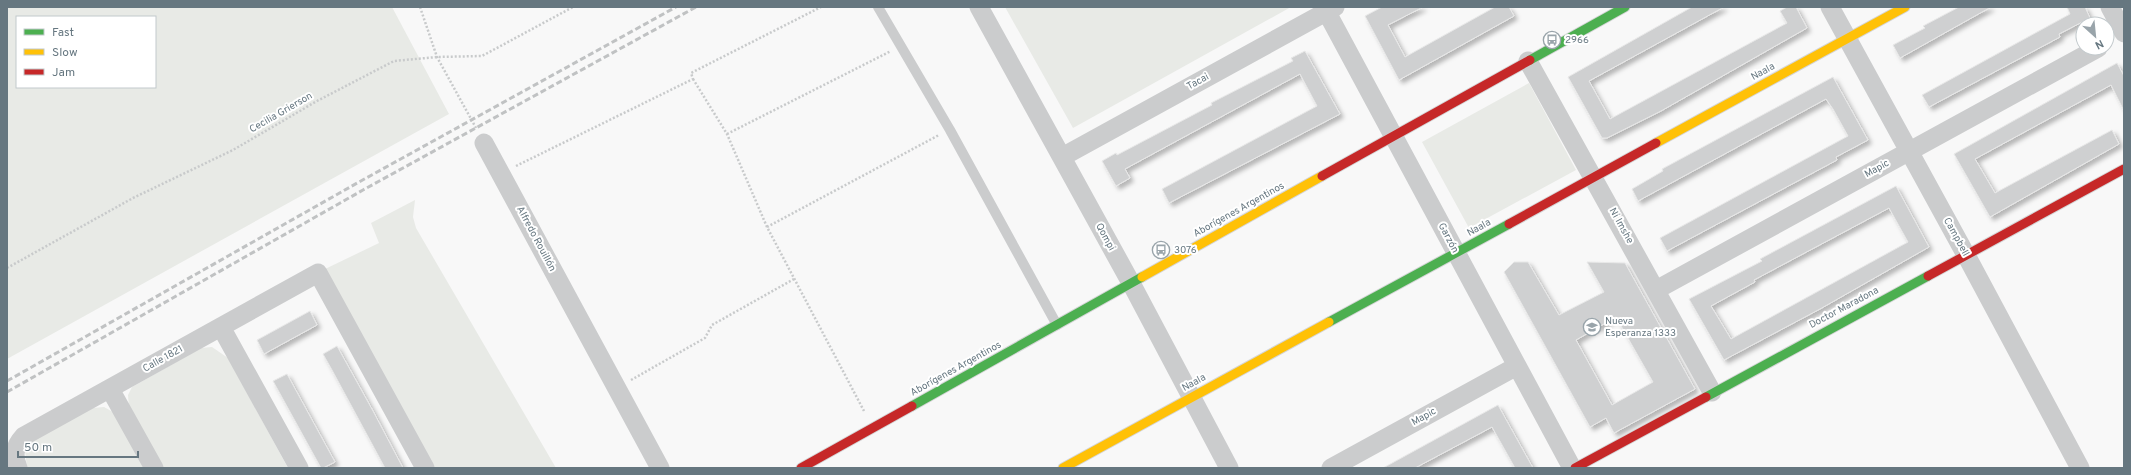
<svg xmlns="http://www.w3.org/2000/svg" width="2131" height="475" font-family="Overpass,sans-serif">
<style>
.green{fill:#e8eae6;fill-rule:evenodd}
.building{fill:#cfd0d1;stroke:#e8e8e8;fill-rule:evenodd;filter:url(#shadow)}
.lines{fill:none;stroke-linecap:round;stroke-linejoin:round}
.fast-casing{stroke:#d4d5d6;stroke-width:11}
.slow-casing{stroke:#d4d5d6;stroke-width:11}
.jam-casing{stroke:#d4d5d6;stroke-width:11}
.path{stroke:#c8cacb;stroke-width:2.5;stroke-dasharray:2 2;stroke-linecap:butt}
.lane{stroke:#cbcccd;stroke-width:10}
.street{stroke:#cbcccd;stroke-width:19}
.fast{stroke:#4caf50;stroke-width:9}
.slow{stroke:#ffc107;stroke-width:9}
.jam{stroke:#c62828;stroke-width:9}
.rail{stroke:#c0c2c3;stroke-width:3;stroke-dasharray:6 3;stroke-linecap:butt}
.labels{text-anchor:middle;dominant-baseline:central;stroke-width:4;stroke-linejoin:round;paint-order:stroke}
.poi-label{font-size:10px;fill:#667780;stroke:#fff;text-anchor:start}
.street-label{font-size:10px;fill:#667780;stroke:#fff}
</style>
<defs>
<filter id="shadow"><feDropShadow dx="3.5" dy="3.5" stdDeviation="2" flood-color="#0004"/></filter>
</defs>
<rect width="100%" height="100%" fill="#f8f8f8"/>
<path class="green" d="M7,7h385l57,107 -442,245zM17,17h138v70h-138z
M1005,7h286l-218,121z
M1529,83l47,87 -107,58 -47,-86z
M415,200l-2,17 3,11 140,240h-126l-107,-198 56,-27 -8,-20z
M212,347l16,11 60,110h-127l-32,-60 -1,-13 4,-8 69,-39z
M104,407l9,5 34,56h-120l-2,-18 4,-8 64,-34z"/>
<path class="building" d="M1382,7h41l-35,18 17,32 90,-50h14l5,9 -115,64 -34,-64z
M1692,7h32l-135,74 21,38 177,-96 -7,-12 7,-4h9l11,21 -146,83 -54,27h-5l-34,-61z
M1959,7h32l-91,51 -7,-13 32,-17 -2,-2z
M2067,7h18l5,11 -31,16 1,3 -131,70 -7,-12 148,-81z
M1305,51l35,63 -171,89 -7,-14 155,-83 -17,-32 -175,95 5,9 -14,8 -14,-25 14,-8 1,2 95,-50 -1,-2 82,-42 -2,-3z
M2117,63l7,13v35l-13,-26 -136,74 20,34 117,-63 7,14 -129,73 -36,-63z
M1833,77l35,63 -32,17 1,3 -170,91 -7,-13 188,-102 -15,-27 -7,-10 -188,102 -6,-12 31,-18 -1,-2z
M1896,186l33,61 -109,62 -96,51 -35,-61 73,-38 -2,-2zM1889,208l19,34 -177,97 -20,-33 44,-24 -1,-2z
M1514,262h14l31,53 45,-23 -17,-30 38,1 70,126 -81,44 -8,-15 -16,9 -86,-155zM1616,317l37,65 -41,23 -36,-65z
M310,311l7,14 -53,29 -7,-14z
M337,346l36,65 30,57h-18l-53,-98 -9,-16z
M287,374l48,88 -12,6h-2l-48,-87z
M1498,405l35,63h-18l-23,-41 -77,41h-32z"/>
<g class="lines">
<defs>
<path id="fast" d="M1530,60l95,-53
M1329,322l180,-98
M1706,397l222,-121
M912,406l230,-129"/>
<path id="slow" d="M1656,143l249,-136
M1142,277l180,-101
M1063,468l266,-146"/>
<path id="jam" d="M1322,176l208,-116
M1509,224l147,-81
M1928,276l196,-107
M801,468l111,-62
M1575,468l131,-71"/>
</defs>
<use href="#fast" class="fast-casing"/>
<use href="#slow" class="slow-casing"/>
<use href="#jam" class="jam-casing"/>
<path class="path" d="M420,7l17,50 39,71
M693,79l34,55 40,93 97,184
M727,134l164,-83
M516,166l177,-87 -2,-6 130,-66
M767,227l172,-92
M7,268l126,-70 100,-48 84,-49 77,-40 43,-4 45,-1 91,-49
M631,380l74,-42 7,-13 82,-46"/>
<path class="lane" d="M878,7l72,123 107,195"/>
<path class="street" d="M979,7l152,276 98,185
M1324,7l248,461
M1830,7l136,248 114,213
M2110,7l14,26
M1528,61l184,331
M484,143l176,325
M1062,157l273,-150
M1656,290l442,-242
M221,327l78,141
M110,389l44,79
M18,468c-5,-13 -4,-21 6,-32l294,-163 107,195
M1331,468l186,-102"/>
<use href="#fast" class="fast"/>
<use href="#slow" class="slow"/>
<use href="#jam" class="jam"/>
<path class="rail" d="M7,381l352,-199 317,-175
M7,392l356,-202 333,-183"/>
</g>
<defs>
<symbol id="bus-ring" viewBox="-11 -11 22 22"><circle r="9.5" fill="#fff" stroke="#99a4aa" stroke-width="1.5"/><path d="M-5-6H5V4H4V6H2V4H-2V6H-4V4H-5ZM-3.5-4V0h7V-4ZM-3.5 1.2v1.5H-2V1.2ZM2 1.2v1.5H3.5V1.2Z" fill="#99a4aa"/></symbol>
<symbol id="school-ring" viewBox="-11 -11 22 22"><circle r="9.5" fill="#fff" stroke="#99a4aa" stroke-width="1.5"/><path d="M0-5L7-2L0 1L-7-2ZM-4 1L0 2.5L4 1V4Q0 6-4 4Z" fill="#99a4aa"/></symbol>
</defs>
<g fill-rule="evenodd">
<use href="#bus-ring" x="1542" y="30" width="20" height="20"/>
<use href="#bus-ring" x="1151" y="240" width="20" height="20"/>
<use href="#school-ring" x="1582" y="317" width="20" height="20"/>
</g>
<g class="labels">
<g class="poi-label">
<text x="1565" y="40">2966</text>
<text x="1174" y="250">3076</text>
<text x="1605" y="321">Nueva<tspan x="1605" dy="12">Esperanza 1333</tspan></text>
</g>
<g class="street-label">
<text transform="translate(1763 72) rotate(-29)">Naala</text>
<text transform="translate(1198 82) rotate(-29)">Tacai</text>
<text transform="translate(281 113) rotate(-30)">Cecilia Grierson</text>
<text transform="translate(1877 169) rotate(-29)">Mapic</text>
<text transform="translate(1239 210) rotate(-29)">Aborígenes Argentinos</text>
<text transform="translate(1621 226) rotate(61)">Ni Imshe</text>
<text transform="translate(1479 228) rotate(-29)">Naala</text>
<text transform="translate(1105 237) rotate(61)">Qompi</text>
<text transform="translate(1956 237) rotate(61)">Campbell</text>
<text transform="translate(1448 238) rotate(62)">Garzón</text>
<text transform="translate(536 239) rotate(62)">Alfredo Rouillón</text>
<text transform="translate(1844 308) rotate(-28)">Doctor Maradona</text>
<text transform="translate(163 359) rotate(-29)">Calle 1821</text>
<text transform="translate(956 369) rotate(-29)">Aborígenes Argentinos</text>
<text transform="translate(1194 383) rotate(-29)">Naala</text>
<text transform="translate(1424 417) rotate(-29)">Mapic</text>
</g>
</g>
<rect width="2131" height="475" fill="none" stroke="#667780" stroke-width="16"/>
<rect x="16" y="16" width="140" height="72" fill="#ffffff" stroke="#c2c9cc"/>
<rect x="24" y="29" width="20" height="6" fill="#4caf50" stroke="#c2c9cc"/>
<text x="52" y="36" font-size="12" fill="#667780">Fast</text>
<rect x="24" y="49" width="20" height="6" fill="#ffc107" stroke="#c2c9cc"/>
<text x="52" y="56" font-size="12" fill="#667780">Slow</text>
<rect x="24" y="69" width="20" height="6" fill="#c62828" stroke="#c2c9cc"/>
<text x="52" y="76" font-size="12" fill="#667780">Jam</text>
<g transform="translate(2095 36) rotate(153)"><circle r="19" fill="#ffffff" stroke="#c2c9cc"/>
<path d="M0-3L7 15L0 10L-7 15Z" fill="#99a4aa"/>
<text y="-6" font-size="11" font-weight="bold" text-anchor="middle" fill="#667780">N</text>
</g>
<path d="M18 451v6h120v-6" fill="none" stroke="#667780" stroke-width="2"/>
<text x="24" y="451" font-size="12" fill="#667780" stroke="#ffffff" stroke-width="3" paint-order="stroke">50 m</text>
</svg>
